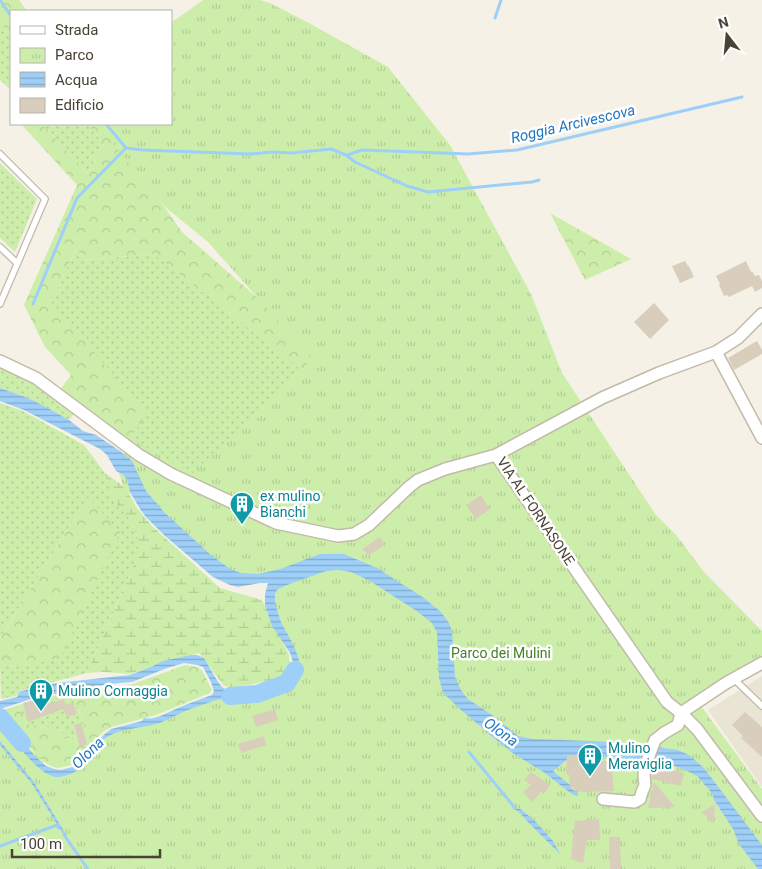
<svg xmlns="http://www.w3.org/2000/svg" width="762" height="869" font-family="Roboto,sans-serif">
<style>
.residential{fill:#eae4d4}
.grass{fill:url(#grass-dots)}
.forest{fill:url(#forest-crowns)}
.wetland{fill:url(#wetland-marsh)}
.park{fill:url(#park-tufts)}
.water{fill:url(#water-rules)}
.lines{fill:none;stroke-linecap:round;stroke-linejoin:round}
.stream{stroke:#9dcff8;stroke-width:3}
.river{stroke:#9dcff8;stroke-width:18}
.building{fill:#d8cebb}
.lane-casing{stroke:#c2baa8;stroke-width:8}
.street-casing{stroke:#c2baa8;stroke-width:14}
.lane{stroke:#fff;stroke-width:5.5}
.street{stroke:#fff;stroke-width:11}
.labels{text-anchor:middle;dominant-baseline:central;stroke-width:5;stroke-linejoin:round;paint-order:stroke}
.culture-label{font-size:14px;fill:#0d838f;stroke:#fff;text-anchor:start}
.street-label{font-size:14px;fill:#494235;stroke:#fff}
.park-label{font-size:14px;fill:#428221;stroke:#fff}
.water-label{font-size:15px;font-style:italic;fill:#2277c1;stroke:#fff}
</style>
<defs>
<pattern id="grass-dots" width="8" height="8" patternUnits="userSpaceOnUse" patternTransform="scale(1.25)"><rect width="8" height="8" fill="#cdeeab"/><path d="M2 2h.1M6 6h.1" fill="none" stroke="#b2cd94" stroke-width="1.8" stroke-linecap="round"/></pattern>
<pattern id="forest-crowns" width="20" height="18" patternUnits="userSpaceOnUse" patternTransform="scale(1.25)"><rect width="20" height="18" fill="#cdeeab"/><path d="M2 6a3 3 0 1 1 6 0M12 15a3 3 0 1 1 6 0" fill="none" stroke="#b2cd94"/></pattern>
<pattern id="wetland-marsh" width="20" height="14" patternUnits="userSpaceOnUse" patternTransform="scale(1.25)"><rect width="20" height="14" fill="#cdeeab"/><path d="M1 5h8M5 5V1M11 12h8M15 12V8" fill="none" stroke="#b2cd94"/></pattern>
<pattern id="park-tufts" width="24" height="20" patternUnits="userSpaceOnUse" patternTransform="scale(1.25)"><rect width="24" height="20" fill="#cdeeab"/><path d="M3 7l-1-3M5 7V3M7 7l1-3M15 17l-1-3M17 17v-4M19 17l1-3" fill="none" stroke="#b2cd94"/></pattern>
<pattern id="water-rules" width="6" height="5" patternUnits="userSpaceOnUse" patternTransform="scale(1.25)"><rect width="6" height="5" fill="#9dcff8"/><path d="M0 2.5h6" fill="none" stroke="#82aaca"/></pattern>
</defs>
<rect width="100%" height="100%" fill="#f5f1e7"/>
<path class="residential" d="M762,676v111l-54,-77z"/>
<path class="grass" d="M0,23l11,13v54l-11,-10z
M42,124h45l17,20 -17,29z
M0,163l37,36 -22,53 -15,-14z
M76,249l10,11 68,-6 153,119 -105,110 -75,-40 -76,-141z
M0,369l31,12 45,30 -7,9 -41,-22 -28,-10z
M0,403l23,8 61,34 21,28 8,25 18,23 7,17v17l-51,118 -67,18 -4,5 -15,3 -1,-36 16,5 72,-171 -88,141z
M73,694l14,41 -22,4 -3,-9 -35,-6 -8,-19 30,-9z"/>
<path class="forest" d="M0,0h19l8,11h-16v25l-11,-13z
M21,124h21l45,49 17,-29 -17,-20h19l76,108 125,109 45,69 -198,-156 -68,6 -10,-11 -25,53 96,112 -20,29 -68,-52 12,-16 -26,-28 -21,-42 53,-120z
M550,213l81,46 -46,21z
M88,497l32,35 -59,125 -45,11 -16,-5v-25z
M185,665l13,2 4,3 10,20 -2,3 -54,22 -45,12 -8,5 -12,12 -14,17 -5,4 -13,3 -6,-1 -6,-3 -9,-7 -37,-43 2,-4 16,-5 8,19 35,6 4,9 21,-4 -14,-41 25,-5 35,-5z"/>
<path class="wetland" d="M105,473l21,15 11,20 15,18 68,62 42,12 27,55 1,12 -9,11 -48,10 -9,-2 -25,-33 -69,21 -27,-2 -16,1 51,-118v-17l-7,-17 -19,-23z"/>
<path class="park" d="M203,0h57l10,3 37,19 81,45 62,78 81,149 31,79 94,142 21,21 27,36 58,59v38l-61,37 61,83v80h-762v-158l26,35 18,16 -3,6 11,6 12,2 14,-7 9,-12 25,-25 20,-5 91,-36 31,-1 19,-5 18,-14 3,-11 -24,-53 1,-25 -60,-8 -44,-53 -43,-32 -8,-26 18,-22 59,32 119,-114 -104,-117 -43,-35 -68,-83h74v-101z"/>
<path class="water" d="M0,388l28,10 18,9 23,13 14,11 13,4 24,16 12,10 14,30 19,22 46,42 19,14 11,4 17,1 22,-5 40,-15h24l33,14 47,30 17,14 8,11 3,8 3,46 5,11 3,5 5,6 27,18 23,19 15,3h4l74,3 39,4h7l6,2 15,2 11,5 15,13 58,77v24h-4l-19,-25 -6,-15 -19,-29 -2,-7 -15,-17 -16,-8 -31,-9 -9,1 -54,-5h-16l-2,3 -16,13 17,14v2h1l3,4h4v5l-4,-1 -5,-3 -24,-19 -31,-19 -19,-15 -35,-30 -17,-16 -4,-15 -2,-46 -6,-10 -16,-12 -45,-29 -19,-9 -13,-2 -12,1 -39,14 -9,4 -3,4c-1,9 3,20 6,29 6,12 25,40 17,53 -6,9 -44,19 -55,22 -9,1 -18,1 -27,3 -9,3 -19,7 -28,10 -11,4 -21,11 -32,14 -14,4 -39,5 -50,14 -8,5 -11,13 -16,21 -8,10 -19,17 -32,18 -18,1 -44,-37 -55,-50l5,-3 28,33 10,9 8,3 6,1 13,-3 5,-4 16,-19 11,-10 6,-5 31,-8 2,-3c11,3 24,-6 34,-10 11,-5 23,-9 34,-13l2,-4 -3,-9 -8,-15 -5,-2 -14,-2 -17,5 -35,14 -24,2 -49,10h-10l-21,6 -28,9v-8l17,-4 2,-5 3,-1 35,-8 73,-8 21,-8 12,-6 28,-6h6l7,3 14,24 4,5 5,3 15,1 39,-12 9,-7 3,-10 -3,-9 -18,-27 -5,-15 -2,-5v-12l3,-11h-8l-22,4 -8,-2 -17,-8 -49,-42 -18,-18 -6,-8 -10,-17 -3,-13 -5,-5 -6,-3 -9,-16 -7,-6 -76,-39 -24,-9z
M0,741l34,41 33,54 -2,1 -33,-53 -32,-39z
M514,809h6l2,1 14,12 17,19 7,13 -34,-34 -6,-7z"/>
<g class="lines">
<path class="stream" d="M0,0l11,16
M495,18l6,-18
M106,124l20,24
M347,155l15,-5 106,4 49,-4 225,-53
M33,304l44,-106 49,-50 16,2 108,4 22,-2 20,1 39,-4 15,6 9,7 52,24 21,6 104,-10 7,-2
M469,752l46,56
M64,835l24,34
M0,846l57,-21 2,3"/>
<path class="river" d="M230,696l27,-2 30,-11 8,-13
M0,717l22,26"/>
</g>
<path class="building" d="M685,261l3,5h1l5,11 -14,6 -8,-17z
M746,261l5,11 1,-1 3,5 4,-1 3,6v7l-7,4 -3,-6 -23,11 -2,-2 -3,1 -5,-11 1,-1 -4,-8z
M654,303l15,17 -19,19 -16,-17z
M757,341l5,9v4l-28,16 -6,-12z
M481,495l9,14 -14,10 -10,-14z
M380,537l5,8 -16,10 -7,-6z
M46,697l2,7 16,-5 2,6 7,-2 4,11 -10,3 -4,-8 -35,13 -5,-19z
M275,709l3,11 -22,7 -4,-11z
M745,712l17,15v30l-21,-19 2,-2 -11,-11z
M81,723l6,21 -7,3 -6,-22z
M264,736l2,9 -25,8 -3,-9z
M567,755h20l6,7 19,-2 2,-2 26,2 -2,6 -19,1v3l-7,3 2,18 -29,1 -11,-1v-4h-4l-1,-12 -3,-2z
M654,764l30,9 -3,13 -29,-7z
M531,772l19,13 -6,9 -3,-2 -9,10 -9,-10 8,-7 -7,-5z
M654,782l21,25 -27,1z
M715,804l-1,19 -7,-2v-5l-6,-3z
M599,819l1,21h-13l-4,23 -12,-4 4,-38z
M609,837h11l1,32h-11z"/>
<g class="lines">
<defs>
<path id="lane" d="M0,154l45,45 -45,105
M0,247l17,16
M734,679l28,27"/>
<path id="street" d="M716,352l46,86
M0,361l36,17 103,77 32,19 105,49 62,13 16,-2 15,-9 40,-38 9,-7 27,-11 51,-14 106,-57 57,-25 57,-21 22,-14 24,-24
M496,455l171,247 14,11 16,16 65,87
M681,713l45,-30 36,-20
M603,799l31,3 6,-3 2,-7 3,-7 -1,-11 3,-13 8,-21 9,-7 14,-8 3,-12"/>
</defs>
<use href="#lane" class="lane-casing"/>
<use href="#street" class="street-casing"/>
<use href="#lane" class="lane"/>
<use href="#street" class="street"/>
</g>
<defs>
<symbol id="building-pin" viewBox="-11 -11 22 30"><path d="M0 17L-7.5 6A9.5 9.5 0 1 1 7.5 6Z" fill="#0f9aa8" stroke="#fff"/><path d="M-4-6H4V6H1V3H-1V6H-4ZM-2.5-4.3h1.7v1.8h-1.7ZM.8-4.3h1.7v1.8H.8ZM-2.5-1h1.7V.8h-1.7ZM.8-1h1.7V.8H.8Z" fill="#fff"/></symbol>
</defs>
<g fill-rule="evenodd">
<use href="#building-pin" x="228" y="490" width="28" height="38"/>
<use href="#building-pin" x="27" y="677" width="28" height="38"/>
<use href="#building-pin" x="576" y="742" width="28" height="38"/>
</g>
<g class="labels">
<g class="culture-label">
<text x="260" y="496">ex mulino<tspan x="260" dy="16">Bianchi</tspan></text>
<text x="58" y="691">Mulino Cornaggia</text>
<text x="608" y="748">Mulino<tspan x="608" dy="16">Meraviglia</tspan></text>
</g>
<g class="street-label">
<text transform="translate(536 511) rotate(56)">VIA AL FORNASONE</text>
</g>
<g class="park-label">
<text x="501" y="653">Parco dei Mulini</text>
</g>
<g class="water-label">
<text transform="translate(573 124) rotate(-13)">Roggia Arcivescova</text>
<text transform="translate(501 732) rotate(35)">Olona</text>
<text transform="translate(88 753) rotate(-44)">Olona</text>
</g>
</g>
<rect x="10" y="10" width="162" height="115" fill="#ffffff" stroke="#b6b3ae"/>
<rect x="20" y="26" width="25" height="8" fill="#ffffff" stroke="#b6b3ae"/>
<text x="55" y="35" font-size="15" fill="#494235">Strada</text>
<rect x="20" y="48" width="25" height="15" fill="url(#park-tufts)" stroke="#b6b3ae"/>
<text x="55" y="60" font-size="15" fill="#494235">Parco</text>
<rect x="20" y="72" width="25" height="15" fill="url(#water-rules)" stroke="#b6b3ae"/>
<text x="55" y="85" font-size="15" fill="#494235">Acqua</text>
<rect x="20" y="98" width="25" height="15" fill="#d8cebb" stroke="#b6b3ae"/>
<text x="55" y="110" font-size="15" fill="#494235">Edificio</text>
<g transform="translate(727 35) rotate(344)" stroke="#ffffff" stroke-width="4" paint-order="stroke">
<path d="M0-4L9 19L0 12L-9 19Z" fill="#494235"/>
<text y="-8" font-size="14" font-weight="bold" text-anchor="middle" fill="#494235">N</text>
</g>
<path d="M12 849v8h148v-8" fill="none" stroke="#494235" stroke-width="2.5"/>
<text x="20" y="849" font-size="15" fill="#494235" stroke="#ffffff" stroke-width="4" paint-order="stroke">100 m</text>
</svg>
